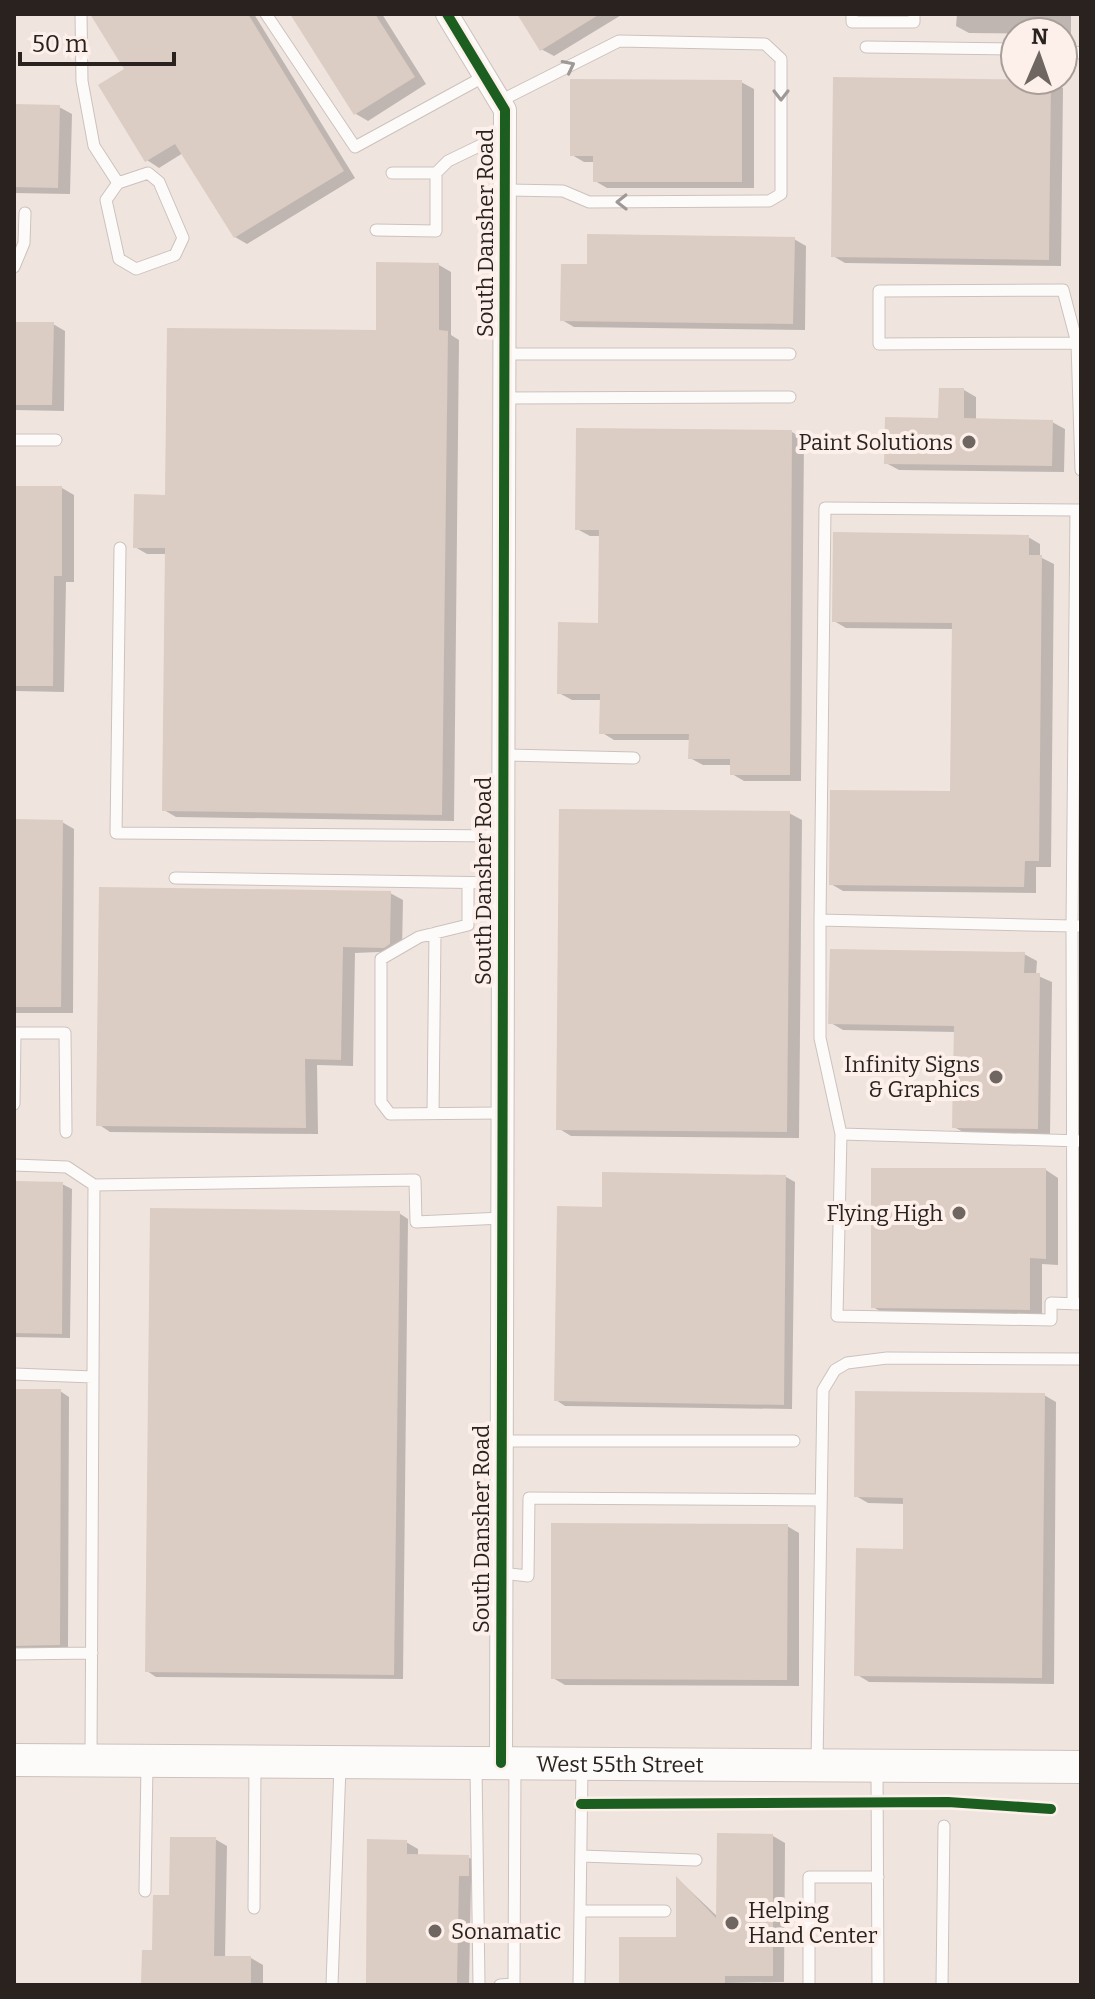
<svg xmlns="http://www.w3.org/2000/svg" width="1095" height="1999" font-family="Bitter,serif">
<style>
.shadow{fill:#0003}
.building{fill:#dbccc4}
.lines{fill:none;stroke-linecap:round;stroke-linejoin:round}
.service-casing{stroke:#cbc2bd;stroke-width:13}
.minor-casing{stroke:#cbc2bd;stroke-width:24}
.secondary-casing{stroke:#cbc2bd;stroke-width:34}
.service{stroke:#fdfbfa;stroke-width:11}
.minor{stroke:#fdfbfa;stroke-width:22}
.secondary{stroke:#fdfbfa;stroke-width:32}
.cycleway-casing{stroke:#fdf0ea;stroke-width:15}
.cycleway{stroke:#1b5e20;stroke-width:10}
.oneway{stroke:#9e9997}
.poi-dot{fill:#6f6662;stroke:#fdf0ea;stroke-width:3}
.labels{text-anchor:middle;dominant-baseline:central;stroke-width:8;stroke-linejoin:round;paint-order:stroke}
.street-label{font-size:22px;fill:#2a221f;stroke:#fdf0ea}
.poi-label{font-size:22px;fill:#2a221f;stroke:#fdf0ea;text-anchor:end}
</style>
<rect width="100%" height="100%" fill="#f0e4de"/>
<path class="shadow" d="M93,14h161l101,164 -108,66 -12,-7 -52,-84 -24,15 -12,-8 -21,-90z
M292,14h90l44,70 -58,37 -12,-7z
M519,14h104l-69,42 -13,-7z
M957,14h114v20l-102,-1 -13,-7z
M1051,81l12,7 -2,178 -216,-3 -12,-7z
M741,82l13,7v99h-147l-12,-7v-19h-11l-12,-7z
M14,106l45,1 13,7 -2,80 -56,-1z
M794,239l12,7 -1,84 -231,-3 -12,-7 27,-54z
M439,265l12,7v63l8,5 -5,481 -278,-4 -12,-7 3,-256h-20l-12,-7 32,-50 211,-165z
M14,324h39l12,7 -1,80 -50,-1z
M964,390l12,7v24l76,1 13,7 -1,43 -165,-2 -13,-7 54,-43z
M792,432l12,7 -3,342h-57l-12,-7v-9h-29l-13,-7 1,-18h-77l-13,-8v-32h-29l-13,-7 41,-68 1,-89h-11l-13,-7z
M14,488h48l12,7v87h-8l-2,110 -49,-1 -1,26z
M1028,537l12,7v13l14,7 -3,303h-15v26l-193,-2 -12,-7 121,-91 2,-164 -108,-1 -12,-7z
M789,813l13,7 -3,318 -228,-2 -13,-8z
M14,821l48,1 12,7 -1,184h-59z
M390,893l13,7 -1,51 -47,2 -2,113 -36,-1 1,69 -208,-2 -12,-8z
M1024,954l13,7 -1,14 16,7 -2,153 -83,-1 -13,-7 2,-95 -113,-2 -12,-7z
M1046,1170l12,8v87l-16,-1v52l-157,-2 -12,-7z
M786,1177l9,5 -3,227 -227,-3 -9,-6 48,-191z
M14,1183l48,1 10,5 -2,149 -56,-1z
M399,1213l9,6 -5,460 -247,-2 -9,-6z
M14,1391h46l9,6 -1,252h-54z
M1044,1395l12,7 -2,282 -185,-2 -13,-8 49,-123v-47l-37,-1 -12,-7z
M787,1526l12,7v153l-234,-1 -12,-7z
M773,1836l12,7 -1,139 -163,3 57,-46v-60l40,38z
M215,1839l12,7 -2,112h26l12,7v20h-120l28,-88z
M406,1842l12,7v7l50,1 12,7 1,18h-10l-2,103h-101z"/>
<path class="building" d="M90,14h158l96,157 -110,67 -59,-94 -30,18 -47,-77 26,-16z
M290,14h85l40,63 -61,38z
M517,14h83l-60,37z
M833,77l218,3 -2,180 -218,-3z
M570,79l172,1v102h-149v-26h-23z
M14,104l46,1 -2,83 -44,-1z
M587,234l208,3 -2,87 -233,-3 1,-57h26z
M376,262l63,1v67l9,1 -6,484 -280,-4 3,-263h-32l1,-54 31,1 2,-167 209,2z
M14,322h40l-2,83h-38z
M939,388h25v30l89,2 -1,46 -168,-2 1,-47 53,1z
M576,428l216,2 -2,345h-60v-16h-42l1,-25h-90l1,-40h-43l1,-72 40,1 1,-93h-24z
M14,486h48v90h-8l-1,110h-39z
M833,532l196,3v20h13l-3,306h-14l-1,26 -195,-2 1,-95 120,1 2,-168 -120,-1z
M559,809l231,2 -3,321 -231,-2z
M14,819l49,1 -2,187h-47z
M99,887l292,4 -1,53 -6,4 -41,-1 -2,113 -36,-1 1,69 -210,-2z
M830,949l195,3 -1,21h16l-2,156 -86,-1 2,-102 -126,-2z
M871,1168h175v91l-16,-1v52l-159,-2z
M602,1172l184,3 -2,230 -230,-4 3,-195 45,1z
M14,1181l49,1 -1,152 -48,-1z
M150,1208l250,3 -6,464 -249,-3z
M14,1389h47l-1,256 -46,1z
M855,1391l190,2 -3,285 -188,-2 2,-128 47,1v-51l-49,-1z
M551,1523l237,1 -1,156 -236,-1z
M717,1833l56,1v142h-48v9h-106v-48h57v-61l40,42z
M170,1837h46l-2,119h37v29h-110l1,-35h10l1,-55h16z
M367,1839l40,1v14l62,1v21h-10l-2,109h-91z"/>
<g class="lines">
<defs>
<path id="service" d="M81,14l1,67 12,65 24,37
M266,14l89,133 130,-71
M852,14v8h62v-8
M866,47l147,2
M1063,51l18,2
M500,101l119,-60 146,3 16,15v135l-12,7 -180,1 -26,-11 -58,-1
M148,173l11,9 24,56 -8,17 -39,14 -17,-10 -13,-59 12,-17z
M392,173h44
M376,230l60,1v-58l12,-12 56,-27
M14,267l10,-24 1,-30
M1063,290l14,53 -198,1v-53z
M1081,344l-4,-1 4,127
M504,354h286
M504,398l286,-1
M14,440h42
M1076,510l-251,-2 -5,412 252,6 4,-416h5
M120,548l-4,285 387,3
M503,755l131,3
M175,878l328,5
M468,883v42l-49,12 -38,22v143l9,12 112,-1
M820,920v118l21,96 -4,182 214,4v-17l30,1
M14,1033h51l1,99
M14,1104l1,-71
M433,1113l2,-180
M841,1134l240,7
M14,1165l53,2 27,18
M1073,1304l-1,-378h9
M14,1374l79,3
M501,1441h293
M501,1573l27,3 1,-78 292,2
M14,1654l78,-1
M91,1756l3,-571 321,-5 1,42 86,-4
M817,1764l6,-374 12,-20 12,-7 40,-5 194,1
M476,1768l3,217
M877,1770l1,215
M581,1856l115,4
M145,1891l2,-127
M254,1908l1,-143
M580,1911h85
M332,1985l8,-219
M500,1985l14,-1 1,-219
M579,1985l3,-217
M809,1985v-108h69
M942,1985l2,-159"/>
<path id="minor" d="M447,14l58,96 -4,1653"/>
<g id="secondary">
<path id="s1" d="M14,1760l1067,7"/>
</g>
</defs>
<use href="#service" class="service-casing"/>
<use href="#minor" class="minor-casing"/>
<use href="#secondary" class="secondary-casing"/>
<use href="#service" class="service"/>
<use href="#minor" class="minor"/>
<use href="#secondary" class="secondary"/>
<defs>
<path id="cycleway" d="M447,14l58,96 -4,1653
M581,1804l367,-2 103,7"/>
</defs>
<use href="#cycleway" class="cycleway-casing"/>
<use href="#cycleway" class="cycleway"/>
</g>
<defs><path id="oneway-chevron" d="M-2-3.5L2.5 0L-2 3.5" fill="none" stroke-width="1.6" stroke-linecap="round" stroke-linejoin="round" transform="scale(2)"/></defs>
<g class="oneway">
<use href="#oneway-chevron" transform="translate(569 66) rotate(-27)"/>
<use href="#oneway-chevron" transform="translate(781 95) rotate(90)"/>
<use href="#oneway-chevron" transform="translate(622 202) rotate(179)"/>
</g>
<g class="poi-dot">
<circle cx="969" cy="442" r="8"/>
<circle cx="996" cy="1077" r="8"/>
<circle cx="959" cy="1213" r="8"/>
<circle cx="732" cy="1923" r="8"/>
<circle cx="435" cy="1931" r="8"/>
</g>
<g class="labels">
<g class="street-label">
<text transform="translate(485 233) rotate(-90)">South Dansher Road</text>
<text transform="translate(483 881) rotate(-90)">South Dansher Road</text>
<text transform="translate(481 1529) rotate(-90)">South Dansher Road</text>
<text stroke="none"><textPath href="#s1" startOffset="606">West 55th Street</textPath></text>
</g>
<g class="poi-label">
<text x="953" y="442">Paint Solutions</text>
<text x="980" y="1064">Infinity Signs<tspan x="980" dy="25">&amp; Graphics</tspan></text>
<text x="943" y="1213">Flying High</text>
<text x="748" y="1910" text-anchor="start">Helping<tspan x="748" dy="25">Hand Center</tspan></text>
<text x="451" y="1931" text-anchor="start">Sonamatic</text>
</g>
</g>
<rect width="1095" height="1999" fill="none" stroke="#2a221f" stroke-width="32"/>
<g transform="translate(1039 56) rotate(2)"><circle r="38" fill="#fdf0ea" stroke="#a99e99" stroke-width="2"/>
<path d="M0-6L14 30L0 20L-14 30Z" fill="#6f6662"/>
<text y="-12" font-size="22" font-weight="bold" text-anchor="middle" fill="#2a221f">N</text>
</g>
<path d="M20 52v12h154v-12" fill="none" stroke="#2a221f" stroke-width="4"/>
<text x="32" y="52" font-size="24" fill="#2a221f" stroke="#fdf0ea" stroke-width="6" paint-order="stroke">50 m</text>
</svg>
